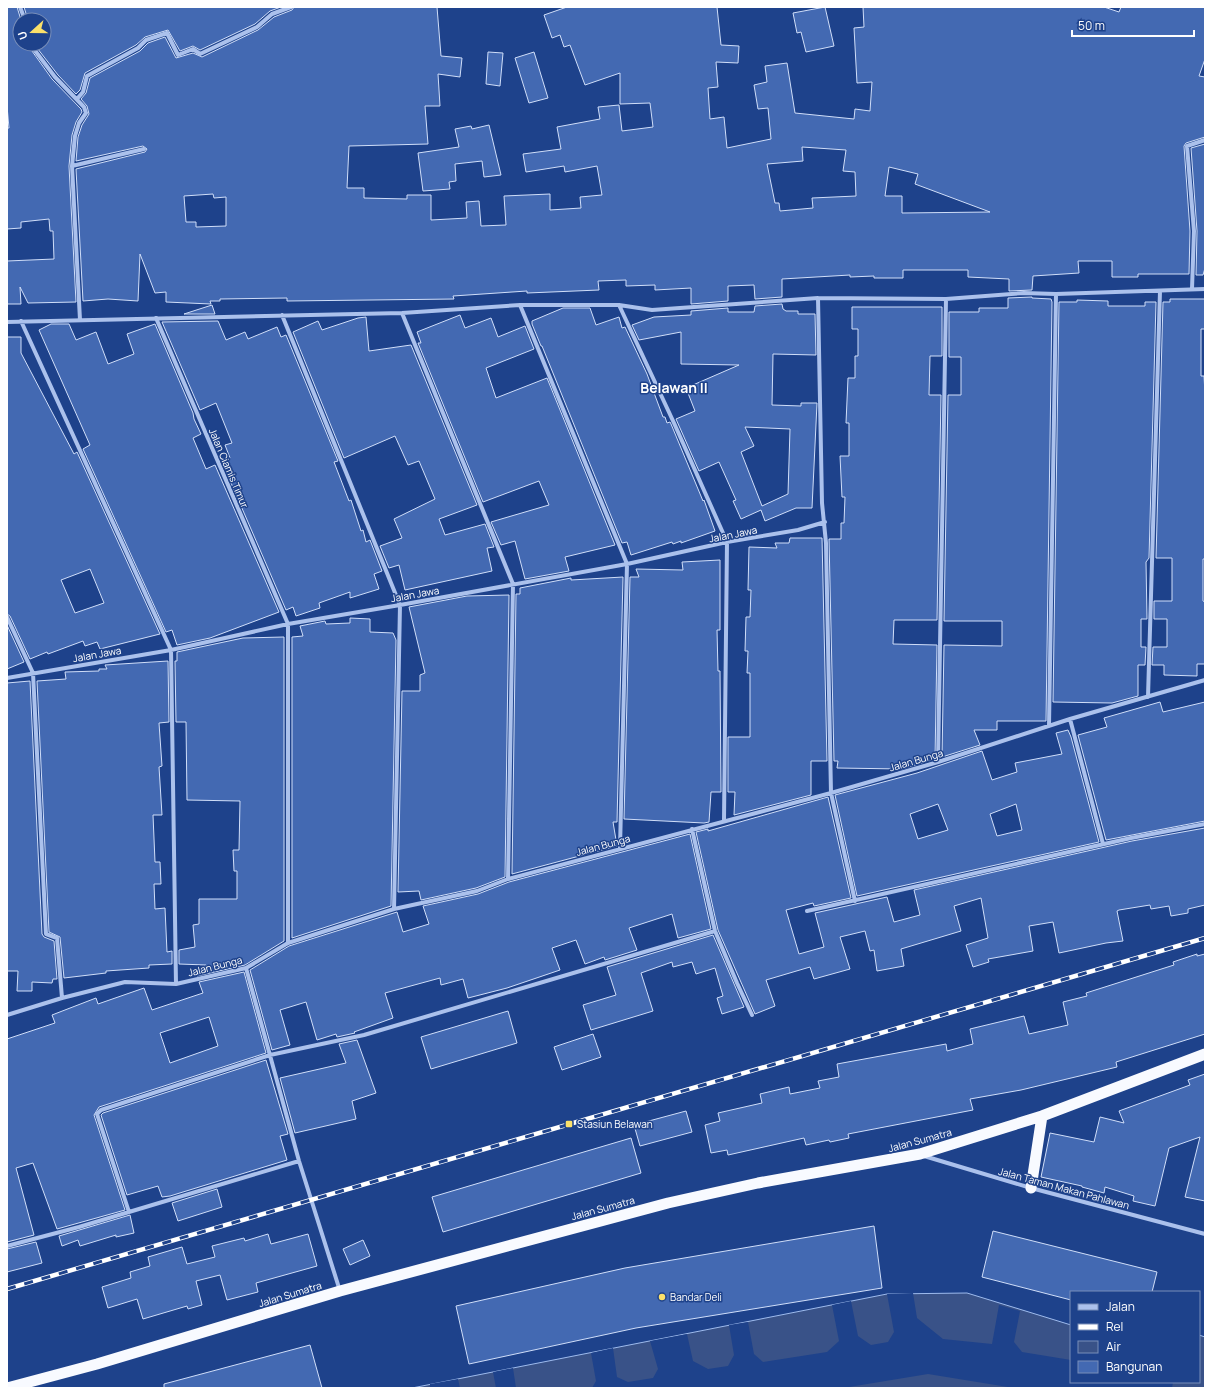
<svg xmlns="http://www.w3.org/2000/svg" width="1212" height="1395" font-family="Manrope,sans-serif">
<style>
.water{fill:#395288;stroke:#9ebbed}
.pier{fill:#1e428b}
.building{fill:#4369b2;stroke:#d0def9;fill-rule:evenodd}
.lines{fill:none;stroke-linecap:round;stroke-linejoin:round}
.minor{stroke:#abc1ec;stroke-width:4}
.trunk{stroke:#f8faff;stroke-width:11}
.rail-casing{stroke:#fff;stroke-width:4.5}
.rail{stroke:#1e428b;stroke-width:3;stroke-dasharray:9;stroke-linecap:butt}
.poi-dot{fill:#fae06a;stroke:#1e428b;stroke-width:1.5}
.labels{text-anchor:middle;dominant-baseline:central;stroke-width:3;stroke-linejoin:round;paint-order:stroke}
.street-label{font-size:10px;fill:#fff;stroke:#1e428b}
.poi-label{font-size:10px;fill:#fff;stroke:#1e428b;text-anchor:start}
.district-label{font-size:14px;font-weight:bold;fill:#fff;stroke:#1e428b}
</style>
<rect width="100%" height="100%" fill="#1e428b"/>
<path class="water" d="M967,1293l104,32v57h128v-47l6,2v51h-793l475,-94z"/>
<path class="pier" d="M913,1293l4,25 26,21 49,5 7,-39 21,6 -6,31 8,10 49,8v22h102l-1,6h-158l-86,-14 -85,14h-251l4,-7 -5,-28 22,-5 4,29 11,5 25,-4 5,-9 -8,-28 37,-7 6,27 15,8 20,-3 6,-11 -5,-30 19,-3 6,32 9,8 64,-10 12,-11 -7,-36 19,-4 7,35 13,9 17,-3 6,-10 -7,-38z
M513,1368l3,20h-20l-3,-16z
M458,1379l2,9h-30v-4z"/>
<path class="building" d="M7,7h10l4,13 -1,24h7l25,35 29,30 1,3 -6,10 -4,13 -3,31 7,136 -48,1 -8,-16 1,17h-14v-43l47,-2 -1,-28h-3l-1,-12 -28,3v6l-14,1v-101h2l-2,-22z
M24,7h257l-11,4 -15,13 -55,26 -7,-4 -13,5 -12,-21 -23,7 -9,8 -51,28 -5,17 -4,4 -18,-19 -24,-31h10v-24h-16z
M294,7h143l4,49 21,2 -2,19 -22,-3 2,32h-15l3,38 -79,2 -2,42h17v10l43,1v-4h24v25l36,-2 -1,-16 13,-1 2,25 25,-1 -2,-29 46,-2v16l31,-2 -1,-11 22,-2 -5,-29 -32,6 -1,-6 -38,6 -3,-18 38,-5 -4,-22 43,-8 -2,-12 21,-2 3,26 31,-4 -3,-24 -30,1v-31l-35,12 -15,-40 -6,2 -4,-12 -8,3 -8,-23 23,-8h150l4,38 18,1 -1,17 -22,-1 2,25 -10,1 2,31 14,-2 3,31 44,-9 -3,-31 -10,1 -4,-24 13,-3 -2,-16 22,-3 8,50 59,6 1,-10 15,2 2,-29 -15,1 -3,-55 10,-1 -1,-20h241l15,5 2,-5h84v52l-6,17 6,1v60l-19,6 -2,3 6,85 -1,43h-51v3h-26v-16h-34l1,12 -46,3 -1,14 -23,1v-12l-41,-2v-7h-65v8h-29v-2l-24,1v-2l-68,4v18l-27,2 -1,-14 -26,1v15l-37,3v-16l-36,2v-5l-29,1v-6l-28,1 1,9 -72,3v-2l-74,5 1,3 -167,2v-3l-67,1v2h-10l1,3 -45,-2v-10l-11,1 -15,-39 -2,47 -30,-2 -25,2 -7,-132 69,-17 2,-3 -4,-3 -67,15 2,-24 4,-12 7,-11 -2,-8 -6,-7 5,-6 4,-15 50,-27 8,-8 17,-6 11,21 17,-5 9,4 56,-27 16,-13 18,-7zM802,147l44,3 -3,21 12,1 1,24 -44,2 1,10 -33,3 -1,-8h-4l-8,-39 36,-3zM889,167l29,7 -3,10 75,28 -88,1v-17h-17zM213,194l1,4 12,-1v29l-30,1v-5h-10l-2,-26z
M825,7l9,39 -28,6 -5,-20 -4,1 -4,-20z
M488,52l15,1 -3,33 -14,-2z
M534,52l14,46 -19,5 -14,-45z
M489,125l12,50 -17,2 -2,-16 -27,3 1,17 -7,1 1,7 -27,2 -5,-38 41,-6 -4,-18 16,-3 1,3z
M1205,144v124l-2,7h-7l1,-44 -6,-83z
M1032,297v1l19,1 1,3 -6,419h-49v9h-23l6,15 -38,12 2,-112 58,1v-25h-58l4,-226h13v-38h-12v-45h30v-4h29v-10z
M1170,299h35v30h-4v47h3l1,18v165h-2v42l2,1v62h-8v12l-33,-1v-10h-12l1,-18h14v-28h-13v-18h18v-43h-16l7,-256h7z
M1077,300l31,1v5h37v-4h11l-7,256 -3,4 1,57h-6v28h5l-1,18h-7v31l-26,7 -59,-1 6,-400h18z
M782,304l1,5 3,2h12v3h17l1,41 -43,-1 -1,51 29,1v-3h16l-5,105h-16l-31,13 -4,-11 -20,9 -8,-18 3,-1 -17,-38 -20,9 -23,-52 19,-8 -9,-23 53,-23 -58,-1v-32l-42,8 -7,-15 22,-8 37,-2v-4l37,-3v4h26l1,-6zM745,427l45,2 -2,65 -26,12 -21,-54 13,-6z
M212,305l3,9h-31z
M852,307h90v49h-12l-1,39h12l-4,225h-43l-1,24 44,1 -2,114 -33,10 -65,-1 1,-7h-4l-5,-222h12v-16h3l1,-26h-3l-2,-41h9v-33h-3l2,-45h7v-22h3v-27h-6z
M563,308h27l6,17 23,-8 3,11 3,-1 22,47 16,43h2l2,6 3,-1 1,2 32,77 1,-1 11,31 -34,12v-2l-8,3 -1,-2 -41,13 -4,-13 -5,1 -80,-197h-1l-9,-22v-3z
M460,315l5,13 26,-10 7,19 27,-11 9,23 -48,19 10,30 51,-20 68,167 -50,12 4,14 -44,8 -10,-38 -14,4 -10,-23 58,-17 -10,-24 -56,21 -65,-159h3l-4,-11z
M366,317l3,34 42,-6 66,160 -38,14 6,16 40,-11 9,23 -7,1 5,23 -87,19 -6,-25 -10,3 -9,-22 22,-8 -8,-19 41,-20 -16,-38 -11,4 -13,-29 -51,22 -51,-126 25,-11 4,9 36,-12z
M218,321l8,19 19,-8 3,7 29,-12 4,10 5,-2 52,126 -4,1 15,39 2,-1 10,31 2,-1 3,12 4,-2 12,31 -8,3 5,15 -29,9v-6l-31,11 1,5 -24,8 -3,-9 -7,3 -64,-148 8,-4 -5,-13 7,-2 -16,-40 -16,7 -38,-88z
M51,324h18l7,16 20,-8 12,32 26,-10 -7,-20 28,-10 38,89 1,6 7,15 -8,4 13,31 9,-4 64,147 -69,26 -33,7 -5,-15 -6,2 -83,-183 7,-4 -51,-115z
M7,337h14v16l53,101 3,-2 83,182 -60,15 -3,-7 -12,4 -2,-5 -35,13 -1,-2 -17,7 -20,-43 -3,-2zM90,569l14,34 -29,10 -14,-33z
M790,538h32l5,223h-16v34l-77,20 1,-23h-7v-55h22v-64h-3l1,-22h-3l1,-34h4l1,-27h-3l1,-43 28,1 -2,-5h14z
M720,560v70h-3l1,41h2l1,121h-10l-2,30 -5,1 -80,-4 6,-242h9l-3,-8 47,1 -1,-8z
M623,577l-6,245h-4l4,24 -105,28 4,-280h4v-6l51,-10v2z
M509,595l-4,282 -29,11 -55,12 -2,-9 -21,1 4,-201h18v-16l5,-2 -16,-66 58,-11z
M350,618l20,1v13l23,1 3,7 -5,266 -99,32v-301l11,-1 -3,-10 25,-5 1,3 24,-1z
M7,625l17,37 -17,7z
M284,637v304l-39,24 -48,11 -2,-6 12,-4 -1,-1 -27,-1v-14l16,-3 -2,-22 6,-1v-25h38v-28h-3l-1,-21h6l1,-49 -53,-1 -1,-78h-10l-1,-61h2v-9l66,-14z
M168,661l1,61 -10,1 3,43 -3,1 3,48h-9l2,47h5l1,22h-7l1,25 10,-1 2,44 5,-1v13l-23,1v3l-43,3v2l-42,5 -4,-41 -11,-5 -12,-251 29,-2 -1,-7 34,-1v-2h8l-2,-4z
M30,681l12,253 2,3 10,4 3,38h-4l-1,4 -20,-1v9h-15l1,-20h-11v-288z
M1160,702l3,10 42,-10v119l-99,19 -28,-105 29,-8 -3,-9z
M1068,730l3,7 28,105 -242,54 -22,-101 82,-22 65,-22 10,29 25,-8 -2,-9 47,-9 -6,-21zM938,804l10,26 -30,9 -8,-25zM1016,804l6,26 -25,6 -7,-22z
M828,797l23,101 -37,8 -1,-3 -27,7 13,44 25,-7 -9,-34 72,-16 7,25 26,-7 -6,-25 218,-49 73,-13v77l-17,4v4l-17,3 -2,-10 -18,3 -1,-4 -31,5 -2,1 6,30 -17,2 -47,10 -6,-31 -24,4 4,25 -45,8 1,3 -16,5 -7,-22 22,-7 -7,-40 -27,8 7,25 -60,18 3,17 -27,5 -3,-21 -4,1 -5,-20 -25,6 10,32 -36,10 -4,-12 -44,13 9,26 -20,8 -37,-84 -22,-98 12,-3v2z
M690,834l21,95 -33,9 -6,-24 -43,14 8,22 -32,10 -1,-3 -19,7 -9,-24 -24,8 8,22 -53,18 -39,10 -5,-19 -22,6 -1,-7 -55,15 8,25 -39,14 1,1 -18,4 -1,-3 -19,6 -11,-38 -26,8 10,35 -18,5 -22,-80 39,-24 108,-34 6,20 26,-8 -6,-18 55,-12 31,-12z
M713,935l31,72 -22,7 -5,-16 6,-2 -8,-28 -19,6 -4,-12 -19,5 -1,-5 -31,11 12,38 -62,19 -8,-25 33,-10 -9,-28z
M1197,954v2l8,-2v80l-89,28 1,5 -96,23 -51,9 3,11 -125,24 1,4 -19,4 -1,-2 -23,5 -2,-7 -76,17 -1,-5 -16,3 -6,-28 15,-4 -2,-8 44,-10 -2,-9 29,-7 1,7 30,-6 -2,-7 21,-4 -2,-13 109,-20 1,7 26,-7 -3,-15 54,-13 5,18 39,-9 -5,-23 24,-6 -1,-3 88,-28 -1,-3z
M244,972l22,81 -167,54 -5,8 31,95 -68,19 -24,-66 -17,5 18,67 -27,7v-203l48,-16 -3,-8 44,-17 2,6 46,-16 8,22 51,-17 -4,-11zM209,1017l9,29 -48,17 -10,-30z
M508,1011l9,32 -86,26 -10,-32z
M593,1034l8,23 -39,13 -8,-23z
M357,1040l19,53 -24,8 4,18 -61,14 -15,-55 66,-15 -7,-19z
M266,1060l22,74 -8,2 7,24 -117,36 -8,1 -4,-11 -31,9 -26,-80 2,-2z
M1205,1074v61h-1l1,1v65l-20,-4 15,-60 -31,11 -14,58 -22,-5 1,-5 -29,-9 -1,6 -22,-6v-1l-41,-9 9,-44 44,9 6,-25 24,6 -5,-12 71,-26 -2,-5z
M686,1111l6,21 -52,14 -6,-21z
M631,1138l10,35 -198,59 -11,-35z
M217,1189l5,18 -44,14 -6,-18z
M130,1215l4,18 -18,4v-2l-36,11 -2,-6 -16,6 -3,-10z
M874,1226l8,62 -246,40 -167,36 -13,-58 169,-38z
M993,1231l164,41 -5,20h-81v8l-89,-23z
M268,1234l3,10 37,-10 9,32 -61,17 2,9 -31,8 -7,-25 -24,6 6,24 -14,4 -1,-3 -44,13 -6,-20 -29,9 -6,-21 29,-9 -1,-6 20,-6 -2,-9 34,-10 5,17 28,-7 -3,-11 32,-8 1,3z
M363,1240l7,16 -20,9 -7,-16z
M36,1242l6,21 -35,9v-23z
M310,1345l12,43h-158v-4z"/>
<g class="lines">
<path class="minor" d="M20,7l5,13
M30,44l25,33 29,30 2,6 -7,10 -4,13 -3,30 8,154
M77,99l6,-7 4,-16 51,-28 8,-8 21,-7 11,22 15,-6 7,5 57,-27 15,-13 19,-7
M72,166l72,-17
M1192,289l2,-58 -7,-85 18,-6
M818,298l4,205 4,40 5,250 24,108
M520,305l107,259 -7,284
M619,305l55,118 53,119 -3,278
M402,313l111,271 -5,295
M282,315l118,290 -6,304
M156,318l132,306v319
M21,321l150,329 5,334
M7,322l395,-9 118,-8h99l33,5 166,-12 128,1 78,-6 32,1 149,-5
M7,617l26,56 13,261 11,4 5,60
M7,678l164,-28 117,-26 112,-19 227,-41 100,-22 71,-12 27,-8
M1148,697l12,-406
M1070,719l33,125
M1049,726l7,-432
M938,762l8,-463
M692,829l23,102 22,52 15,32
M807,911l324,-73 74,-14
M246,968l53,193 41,130
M7,1015l55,-17 63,-16 51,2 70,-16 42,-25 106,-34 83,-18 31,-12 323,-86 107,-31 132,-43 135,-39
M924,1156l107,32 174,46
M129,1212l-32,-98 4,-4 169,-55 94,-20 351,-104
M7,1246l72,-19 220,-66"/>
<path class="trunk" d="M1031,1188l11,-72
M7,1388l90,-24 243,-73 328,-88 90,-20 162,-29 122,-38 163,-62"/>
<defs>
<path id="rail" d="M7,1289l1198,-351"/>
</defs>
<use href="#rail" class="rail-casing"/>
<use href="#rail" class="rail"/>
</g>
<g class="poi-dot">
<rect x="565" y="1120" width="8" height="8" rx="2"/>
<circle cx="662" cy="1297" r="4"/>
</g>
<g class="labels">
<g class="street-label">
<text transform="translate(229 468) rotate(67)">Jalan Ciamis Timur</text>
<text transform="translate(733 534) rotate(-11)">Jalan Jawa</text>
<text transform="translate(415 594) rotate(-10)">Jalan Jawa</text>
<text transform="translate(97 654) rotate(-10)">Jalan Jawa</text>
<text transform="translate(916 760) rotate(-16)">Jalan Bunga</text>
<text transform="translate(603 845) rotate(-15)">Jalan Bunga</text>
<text transform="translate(215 966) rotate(-14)">Jalan Bunga</text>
<text transform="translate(920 1140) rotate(-15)">Jalan Sumatra</text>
<text transform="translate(1064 1188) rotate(15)">Jalan Taman Makan Pahlawan</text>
<text transform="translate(603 1208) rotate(-15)">Jalan Sumatra</text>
<text transform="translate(290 1294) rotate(-17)">Jalan Sumatra</text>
</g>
<g class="poi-label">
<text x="577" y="1124">Stasiun Belawan</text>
<text x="670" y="1297">Bandar Deli</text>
</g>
<g class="district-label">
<text x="674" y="387">Belawan II</text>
</g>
</g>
<rect width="1212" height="1395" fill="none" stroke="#ffffff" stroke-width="16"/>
<rect x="1070" y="1291" width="130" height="92" fill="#1e428b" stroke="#788eb9"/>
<rect x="1078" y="1304" width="20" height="6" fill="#abc1ec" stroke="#788eb9"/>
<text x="1106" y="1311" font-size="12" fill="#ffffff">Jalan</text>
<rect x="1078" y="1324" width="20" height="6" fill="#ffffff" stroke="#788eb9"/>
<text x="1106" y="1331" font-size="12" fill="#ffffff">Rel</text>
<rect x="1078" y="1341" width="20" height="12" fill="#395288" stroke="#788eb9"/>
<text x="1106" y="1351" font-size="12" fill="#ffffff">Air</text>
<rect x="1078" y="1361" width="20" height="12" fill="#4369b2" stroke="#788eb9"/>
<text x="1106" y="1371" font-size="12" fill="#ffffff">Bangunan</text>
<g transform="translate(32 32) rotate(249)"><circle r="19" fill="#1e428b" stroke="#788eb9"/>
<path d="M0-3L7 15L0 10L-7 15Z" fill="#fae06a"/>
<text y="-6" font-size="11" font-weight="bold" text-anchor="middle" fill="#ffffff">U</text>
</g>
<path d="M1072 30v6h122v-6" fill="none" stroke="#ffffff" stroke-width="2"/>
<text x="1078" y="30" font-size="12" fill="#ffffff" stroke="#1e428b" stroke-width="3" paint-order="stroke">50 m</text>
</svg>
